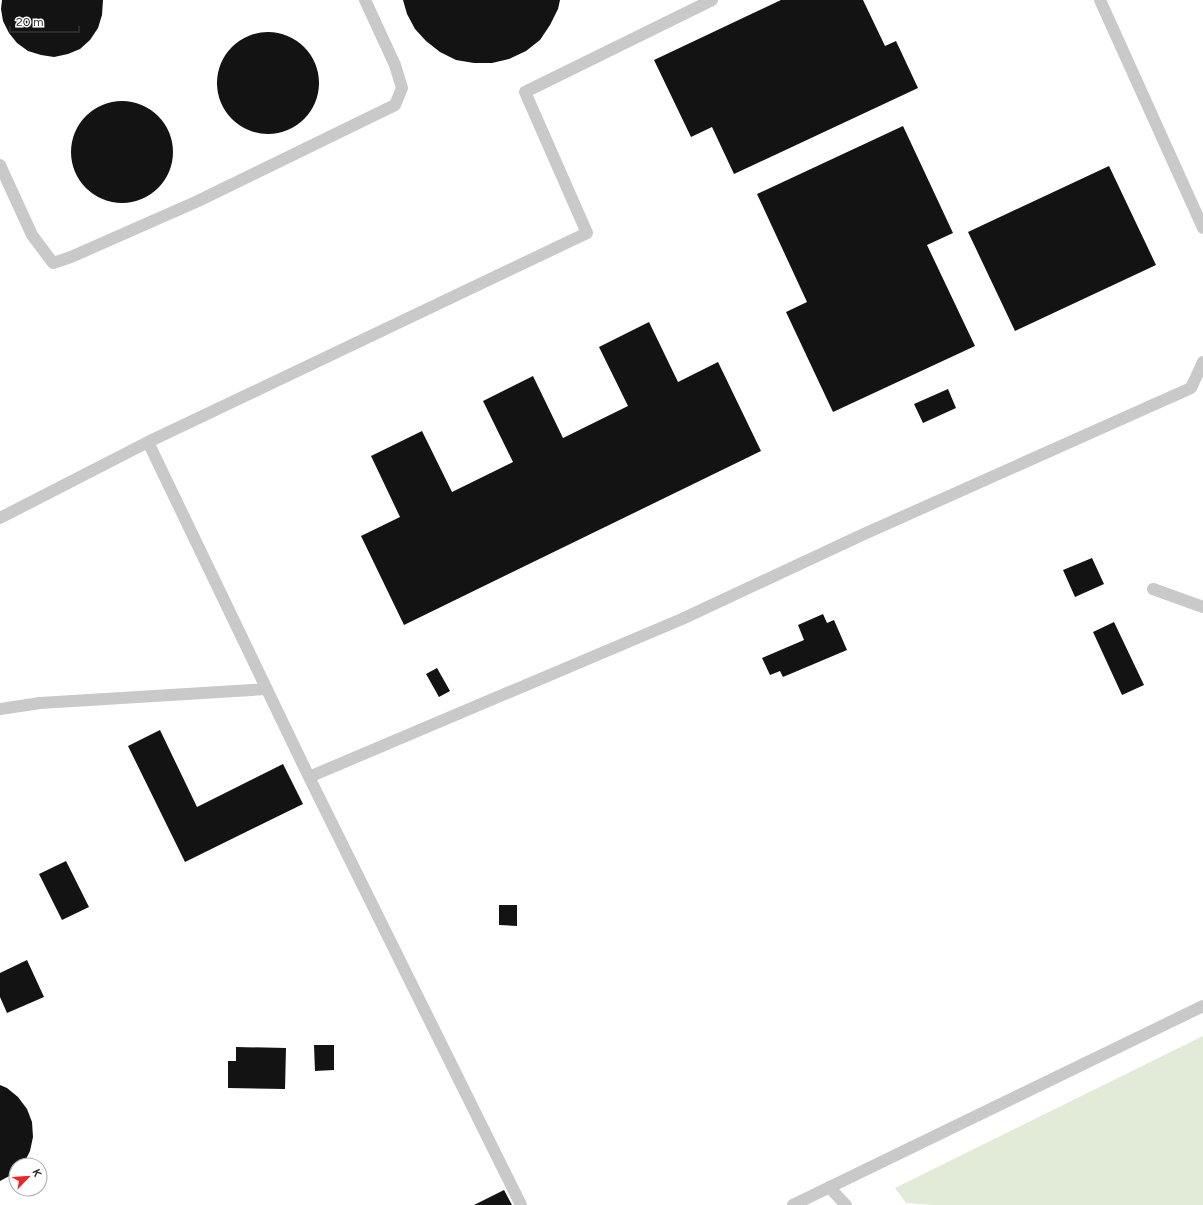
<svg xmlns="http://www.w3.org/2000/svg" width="1203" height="1205" font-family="Figtree,sans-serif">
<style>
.green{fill:#e1ebd8}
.building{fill:#131313}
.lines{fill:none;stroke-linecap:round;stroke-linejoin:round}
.lane{stroke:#c9c9c9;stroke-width:12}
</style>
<rect width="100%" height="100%" fill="#fff"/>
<path class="green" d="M1203,1036v169h-269l-28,-2 -11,-15z"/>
<path class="building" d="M2,0h101l-1,15 -4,13 -8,12 -10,9 -12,5 -14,3 -13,-2 -13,-4 -11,-8 -8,-10 -6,-12 -2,-12z
M403,0h157l-2,9 -8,16 -10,15 -14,11 -17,8 -17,4h-18l-18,-3 -16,-8 -14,-11 -11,-12 -8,-15z
M781,0h82l22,46 11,-5 22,47 -184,86 -22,-47 -21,10 -37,-77z
M217 83a51 51 0 1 1 102 0a51 51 0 1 1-102 0Z
M71 152a51 51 0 1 1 102 0a51 51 0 1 1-102 0Z
M903,126l50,107 -26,12 48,101 -142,66 -47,-100 21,-10 -50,-108z
M1109,166l47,99 -141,66 -47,-99z
M649,322l29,60 40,-20 43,89 -357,174 -43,-89 39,-19 -29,-61 51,-25 30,61 61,-30 -30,-61 50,-25 30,62 65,-32 -29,-59z
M948,389l8,19 -33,15 -9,-19z
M1092,558l12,26 -29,13 -12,-27z
M823,614l4,9 7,-3 13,30 -64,27 -3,-6 -10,4 -8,-17 42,-18 -6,-15z
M1114,622l30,63 -22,10 -29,-63z
M437,668l13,23 -11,6 -13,-23z
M160,730l37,77 86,-43 20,40 -118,58 -57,-116z
M66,861l23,46 -27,13 -23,-46z
M499,905h18v21l-18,-1z
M27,960l17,37 -37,16 -7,-16v-24z
M314,1045h20v25l-19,1z
M236,1047l50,1 -1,41 -57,-1v-27h8z
M0,1085l7,3 11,9 9,12 5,13 1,15 -3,14 -6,12 -2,2h-6l-1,8 -15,8z
M504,1190l8,15h-38z"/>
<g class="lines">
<path class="lane" d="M1100,0l103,228
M0,165l32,70 21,28 18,-6 127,-56 197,-96 7,-17 -7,-23 -30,-65
M148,442l161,335 212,428
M0,518l148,-76 439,-209 -62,-141 187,-92
M1153,589l50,18
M0,709l40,-6 227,-14
M309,777l373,-158 182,-85 327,-146 12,-26
M829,1187l17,18
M793,1205l410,-199"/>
</g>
<g transform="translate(28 1177) rotate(65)"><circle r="19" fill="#ffffff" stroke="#ababab"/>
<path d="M0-3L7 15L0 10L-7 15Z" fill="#ed2524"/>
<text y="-6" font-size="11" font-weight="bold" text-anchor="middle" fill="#2c2c2c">K</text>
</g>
<path d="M10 26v6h69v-6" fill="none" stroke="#2c2c2c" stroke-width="2"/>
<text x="16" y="26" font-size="12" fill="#2c2c2c" stroke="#ffffff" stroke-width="3" paint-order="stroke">20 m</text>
</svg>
